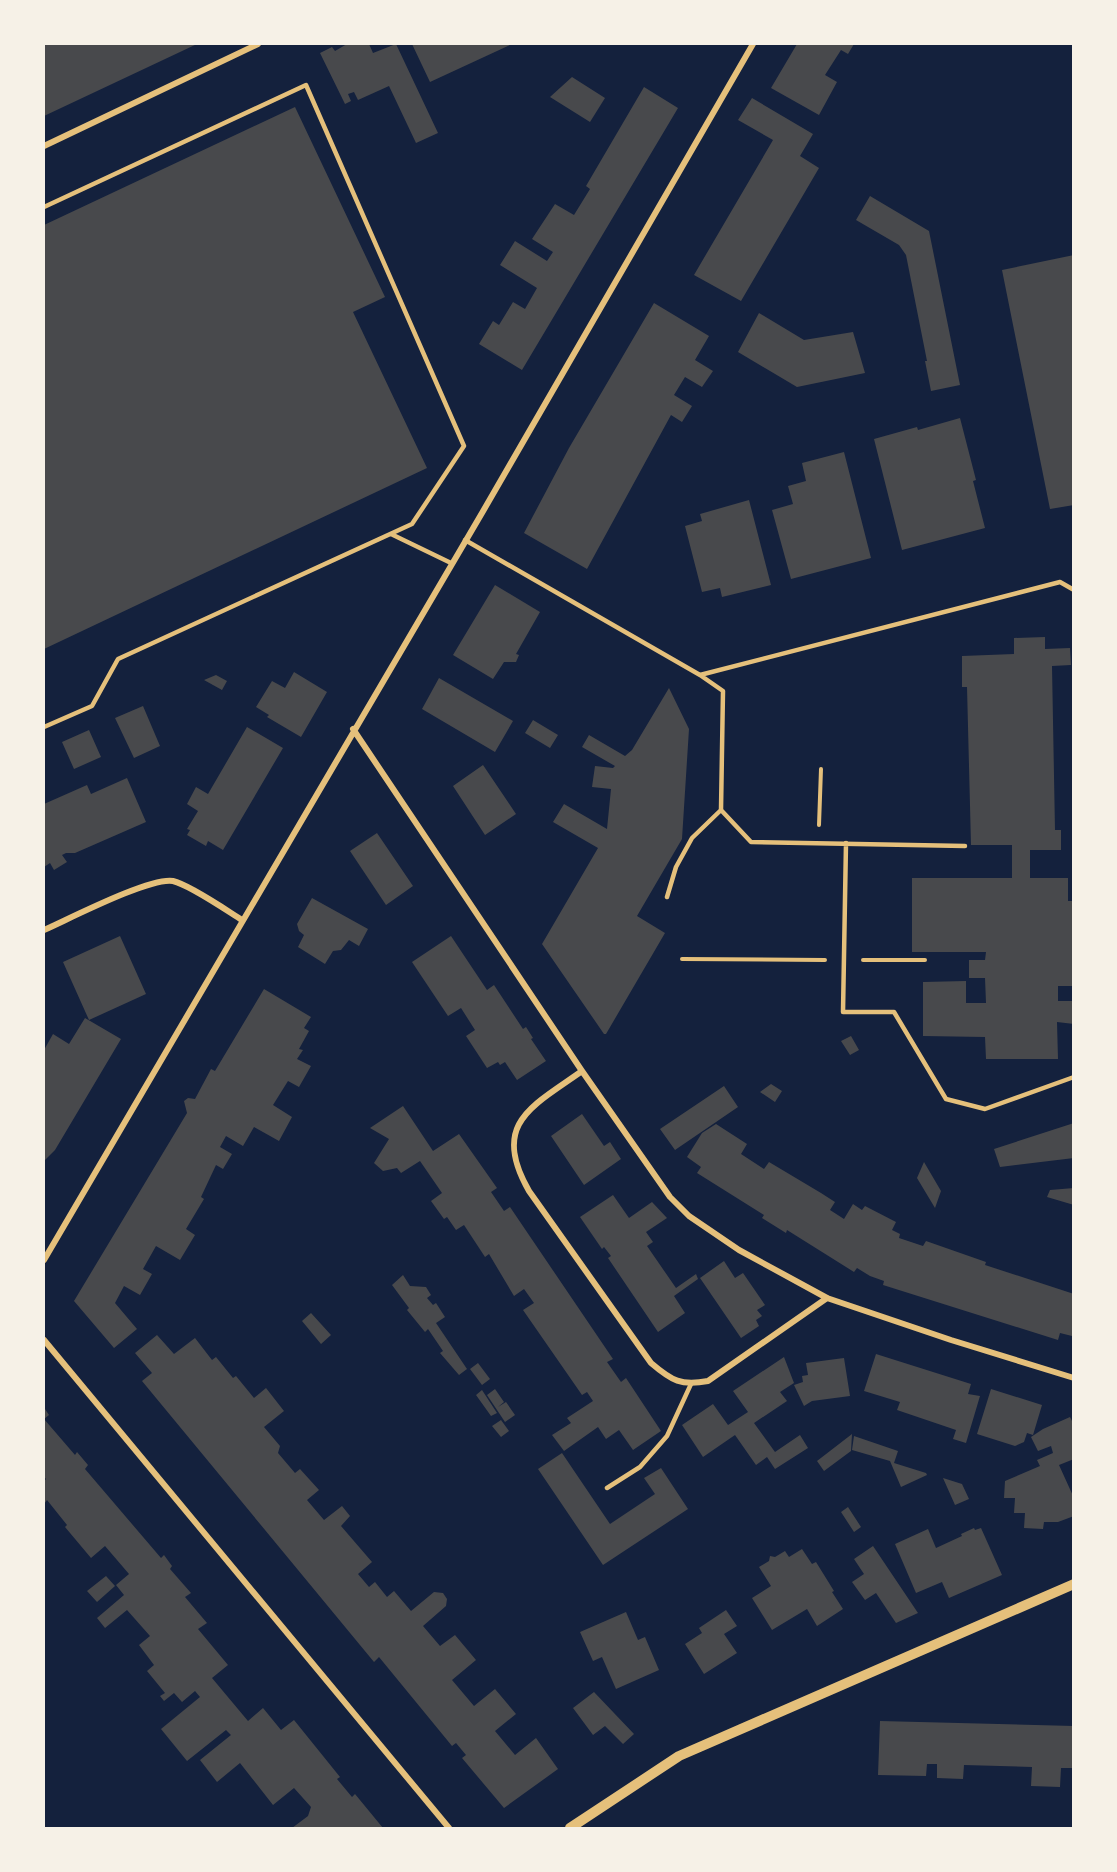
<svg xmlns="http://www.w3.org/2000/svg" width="1117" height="1872" font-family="'Nunito Sans',sans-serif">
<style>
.building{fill:#48494c}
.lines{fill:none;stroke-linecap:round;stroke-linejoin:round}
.path{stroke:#e5c07b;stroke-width:4}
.service{stroke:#e5c07b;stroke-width:4.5}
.minor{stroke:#e5c07b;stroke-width:6}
.tertiary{stroke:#e5c07b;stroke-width:10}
</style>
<rect width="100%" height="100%" fill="#14213d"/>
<path class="building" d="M44,44h153l-153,72z
M347,44h22l4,9 23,-9 42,89 -22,10 -27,-57 -31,14 -4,-8 -6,2 3,7 -6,3 -25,-51 12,-6 3,4z
M412,44h100l-82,38z
M797,44h57l-6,10 -7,-4 -16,25 12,7 -18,33 -48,-27z
M572,77l33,21 -15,24 -40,-25z
M644,87l34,21 -156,262 -43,-26 14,-23 6,4 14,-23 12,7 12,-21 -37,-23 15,-24 32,20 6,-9 -21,-13 23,-35 19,11 16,-26 -4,-3z
M752,98l61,36 -13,22 19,12 -78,133 -47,-26 79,-135 -35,-20z
M295,107l90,190 -32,15 74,156 -383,181v-424z
M870,196l59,35 31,154 -29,6 -6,-30h2l-21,-106 -7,-10 -43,-25z
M1074,255v250l-24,4 -48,-239z
M654,303l55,33 -14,24 18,11 -11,16 -17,-10 -11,18 18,11 -10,16 -11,-7 -84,154 -63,-36 45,-85z
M759,313l45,27 49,-8 12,41 -68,14 -59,-35z
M960,418l16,62 -3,1 12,47 -83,22 -28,-111 43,-12 1,3z
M844,452l27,106 -80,21 -19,-69 21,-6 -5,-18 18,-5 -4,-18z
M749,500l22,85 -49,12 -2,-9 -18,4 -17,-66 17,-5 -2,-7z
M495,585l45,27 -24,42 3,1 -3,7h-12l-11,17 -40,-24z
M1045,637v12l25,-1 1,17 -19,1 3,164h6v20h-31v28h38v23h6v85h-16v15h16v23l-17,-2 1,37h-72l-1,-22 -62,-1v-54l43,-1v22h20l-1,-25h-16v-18h16l1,-8h-74v-74h100v-33h-41l-4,-158h-5v-31l52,-2v-16z
M294,672l33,20 -26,45 -34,-20 2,-2 -13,-8 16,-26 13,7z
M216,675l11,6 -5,9 -18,-10z
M439,678l74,43 -18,31 -73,-43z
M669,688l20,41 -7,110 -45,77 28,17 -59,101h-2l-62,-90 56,-96 -45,-26 11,-18 43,25 4,-40 -19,-2 3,-21 18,2 2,-2 -33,-19 7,-12 36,21 7,-6z
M143,706l17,40 -26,12 -19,-40z
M533,720l25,15 -8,13 -25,-15z
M247,727l36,21 -60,102 -15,-9 -2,5 -19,-11 3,-5 -3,-1 11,-18 -11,-7 9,-17 12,7z
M89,730l12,27 -27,12 -12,-27z
M483,765l33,49 -31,21 -32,-49z
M127,778l19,44 -71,31h-9l-4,2 5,7 -13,8 -4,-7 -6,4v-63l43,-19 4,9z
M377,833l36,53 -27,19 -36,-54z
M312,898l56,31 -9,17 -10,-6 -8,10 -8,1 -8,13 -27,-17 6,-12 -5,-4 -2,-7z
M120,936l26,58 -57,26 -26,-58z
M451,936l36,54 7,-5 29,44 3,-2 7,11 -2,1 15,22 -29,19 -12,-18 -5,3 -2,-3 -11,6 -21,-32 9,-6 -14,-22 -13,8 -36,-54z
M264,989l47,28 -7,11 5,3 -10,18 4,1 -6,9 14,7 -12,21 -11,-6 -15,24 19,12 -13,24 -25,-14 -11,19 -17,-10 -6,11 12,7 -9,15 -7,-4 -15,32 3,2 -18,30 9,6 -15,25 -24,-14 -13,23 9,5 -12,21 -16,-9 -9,17 22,26 -23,19 -40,-47 113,-188 -3,-12 4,-3 7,1 16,-30 4,2z
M85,1018l36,21 -66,111 -11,11v-111l9,-16 16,10z
M851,1036l8,14 -9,5 -9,-14z
M771,1084l11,7 -7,11 -15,-10z
M724,1086l14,21 -63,43 -15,-21z
M403,1106l30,45 26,-17 38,54 -6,4 13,19 6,-4 103,152 -6,3 14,20 5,-4 35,53 -28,19 -14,-20 -13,9 -8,-12 -34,24 -12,-16 19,-12 -4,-5 26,-17 -6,-9 -5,3 -59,-85 11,-7 -10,-14 -10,7 -25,-42 -4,3 -21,-32 -8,5 -9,-13 -3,2 -13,-18 11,-8 -22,-32 -19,12 -4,-5 -14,3 -9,-8 15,-24 -19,-11z
M582,1114l22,32 6,-4 11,17 -37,26 -33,-49z
M1074,1123v35l-74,9 -6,-18z
M716,1124l31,20 -6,10 23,15 5,-7 52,31 14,9 -5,8 14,9 9,-15 9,6 3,-4 31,16 -4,8 8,4 -1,4 24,8 3,-5 60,21 -1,3 89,29 -2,42 -12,-3 -2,7 -175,-55 1,-4 -14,-5 -13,-8 -3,4 -67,-42 -1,3 -24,-15 2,-3 -67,-42 4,-6 -14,-10 15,-24z
M924,1162l17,29 -6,17 -18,-30z
M1074,1188v17l-27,-8 3,-7z
M613,1195l16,23 23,-16 15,16 -21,14 7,10 -6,4 29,42 20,-14 2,5 -24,17 11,17 -27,19 -50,-74 3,-2 -7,-9 -2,2 -22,-32z
M724,1261l11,17 8,-5 22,32 -8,5 5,6 -6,4 3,6 -18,12 -41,-60z
M403,1275l7,11 16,1 5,8 -4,3 6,7 3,-2 9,14 -9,6 31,46 -8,6 -19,-22 3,-2 -15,-22 -3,3 -18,-22 2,-2 -17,-23z
M311,1313l20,22 -10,9 -19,-23z
M157,1335l17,19 21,-16 17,22 4,-3 17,21 3,-2 18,22 12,-10 18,23 -20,16 16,19 -2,7 17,20 5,-4 19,21 -12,10 17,20 18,-14 8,10 -9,10 31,36 -14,12 11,13 6,-5 12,15 7,-6 17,20 23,-19 9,1 4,6 -1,7 -23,20 17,20 15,-11 21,25 -24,20 22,26 21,-17 21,25 -21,17 20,24 21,-17 22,31 -54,39 -42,-50 4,-3 -10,-12 -4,3 -73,-89 -5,5 -232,-281 10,-8 -17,-20z
M876,1354l95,30 -3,10 12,2 -14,47 -13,-4 3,-9 -59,-20 3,-8 -36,-11z
M784,1357l10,26 -14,9 7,9 -33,22 21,29 25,-17 8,13 -33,21 -8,-12 -11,8 -21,-30 -32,22 -21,-32 31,-21 15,21 20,-13 -15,-21z
M844,1358l6,38 -38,5 -8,5 -10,-21 9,-3 -1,-6 6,-1 -2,-12z
M478,1363l12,16 -8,6 -12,-16z
M495,1389l9,13 -6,5 8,-5 9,13 -10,7 -18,-27z
M991,1389l51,16 -9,30 -6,-2 -3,9 -9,4 -38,-12z
M482,1390l15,23 -6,3 -15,-21z
M45,1409l4,6 -5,4 31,36 2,-3 11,13 -3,4 76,89 3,-3 8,11 -2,3 21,24 -6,4 22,26 -9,6 30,36 -16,13 36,43 15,-13 18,22 13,-10 46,57 -3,2 15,18 3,-3 28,34h-91l16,-12 3,-9 -17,-19 -21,17 -33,-42 -23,19 -17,-22 31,-25 -5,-5 -39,31 -26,-32 39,-32 -5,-6 -13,11 -8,-9 -10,8 -4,-5 5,-3 -18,-22 7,-6 -15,-20 11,-9 -23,-26 -22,18 -8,-10 27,-23 -8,-10 13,-11 -24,-28 -14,12 -26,-31 2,-2 -20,-25 -3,4v-23l2,-2 -2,-2v-67z
M1070,1417l4,8v34l-15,6 15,33v18l-16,6h-14l-1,7 -19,-1 1,-15h-11l1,-15h-11l1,-17 35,-15 -3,-6 16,-7 -2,-7 -13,5 -7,-14 12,-8z
M501,1420l8,11 -8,6 -9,-11z
M852,1434l-1,17 -27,20 -7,-10z
M854,1436l44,15 -4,12 32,10 1,2 -26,12 -11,-26 -38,-11z
M562,1453l48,71 45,-30 -11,-16 17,-10 27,41 -85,56 -65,-96z
M943,1478l19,6 7,15 -14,6z
M848,1507l13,20 -7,5 -13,-20z
M974,1528l1,2 6,-2 21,47 -53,23 -7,-16 -26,11 -21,-49 33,-15 8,19 26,-12 -1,-2z
M873,1546l45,67 -22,10 -20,-30 -11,7 -13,-18 12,-8 -10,-15z
M802,1549l10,15 4,-2 18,29 -2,1 11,17 -26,17 -10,-17 -35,21 -20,-32 19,-12 -12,-19 10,-6 1,-5 5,1 10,-6 4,6z
M106,1576l9,10 -18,16 -10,-11z
M726,1610l11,16 -13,8 13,19 -33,21 -19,-30 17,-11 -3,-5z
M626,1612l12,28 7,-3 14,33 -43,19 -14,-32 -9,4 -13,-29z
M594,1692l40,42 -11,10 -18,-18 -12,9 -20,-27z
M880,1721l194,5v42h-13l-1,19 -29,-1 1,-19 -68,-2 -1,14 -26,-1v-14h-10l-1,12 -48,-1z"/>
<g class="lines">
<path class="path" d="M819,825l2,-56
M682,959l143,1
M863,960h62"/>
<path class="service" d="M44,207l262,-122 158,361 -52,78 -294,135 -26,47 -48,21
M391,534l60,29
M465,540l235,135 360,-93 14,8
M721,810l30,32 214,4
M846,843l-3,169h51l52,87 39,10 89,-32
M667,897l9,-30 16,-29 29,-28 2,-119 -23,-16
M607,1488l33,-21 27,-31 24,-52"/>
<path class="minor" d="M44,146l214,-102
M353,729l229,342 88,126 19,19 50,34 88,48 124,42 123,38
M44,930c25,-11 106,-53 129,-49 17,4 53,29 69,39
M582,1071c-49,35 -92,52 -53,120l122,172c21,18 30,23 57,18l119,-83
M44,1260l438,-747 271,-469
M44,1340l405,488"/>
<path class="tertiary" d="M570,1828l109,-72 395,-172"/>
</g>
<rect width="1117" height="1872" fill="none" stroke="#f6f1e7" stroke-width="90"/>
</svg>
